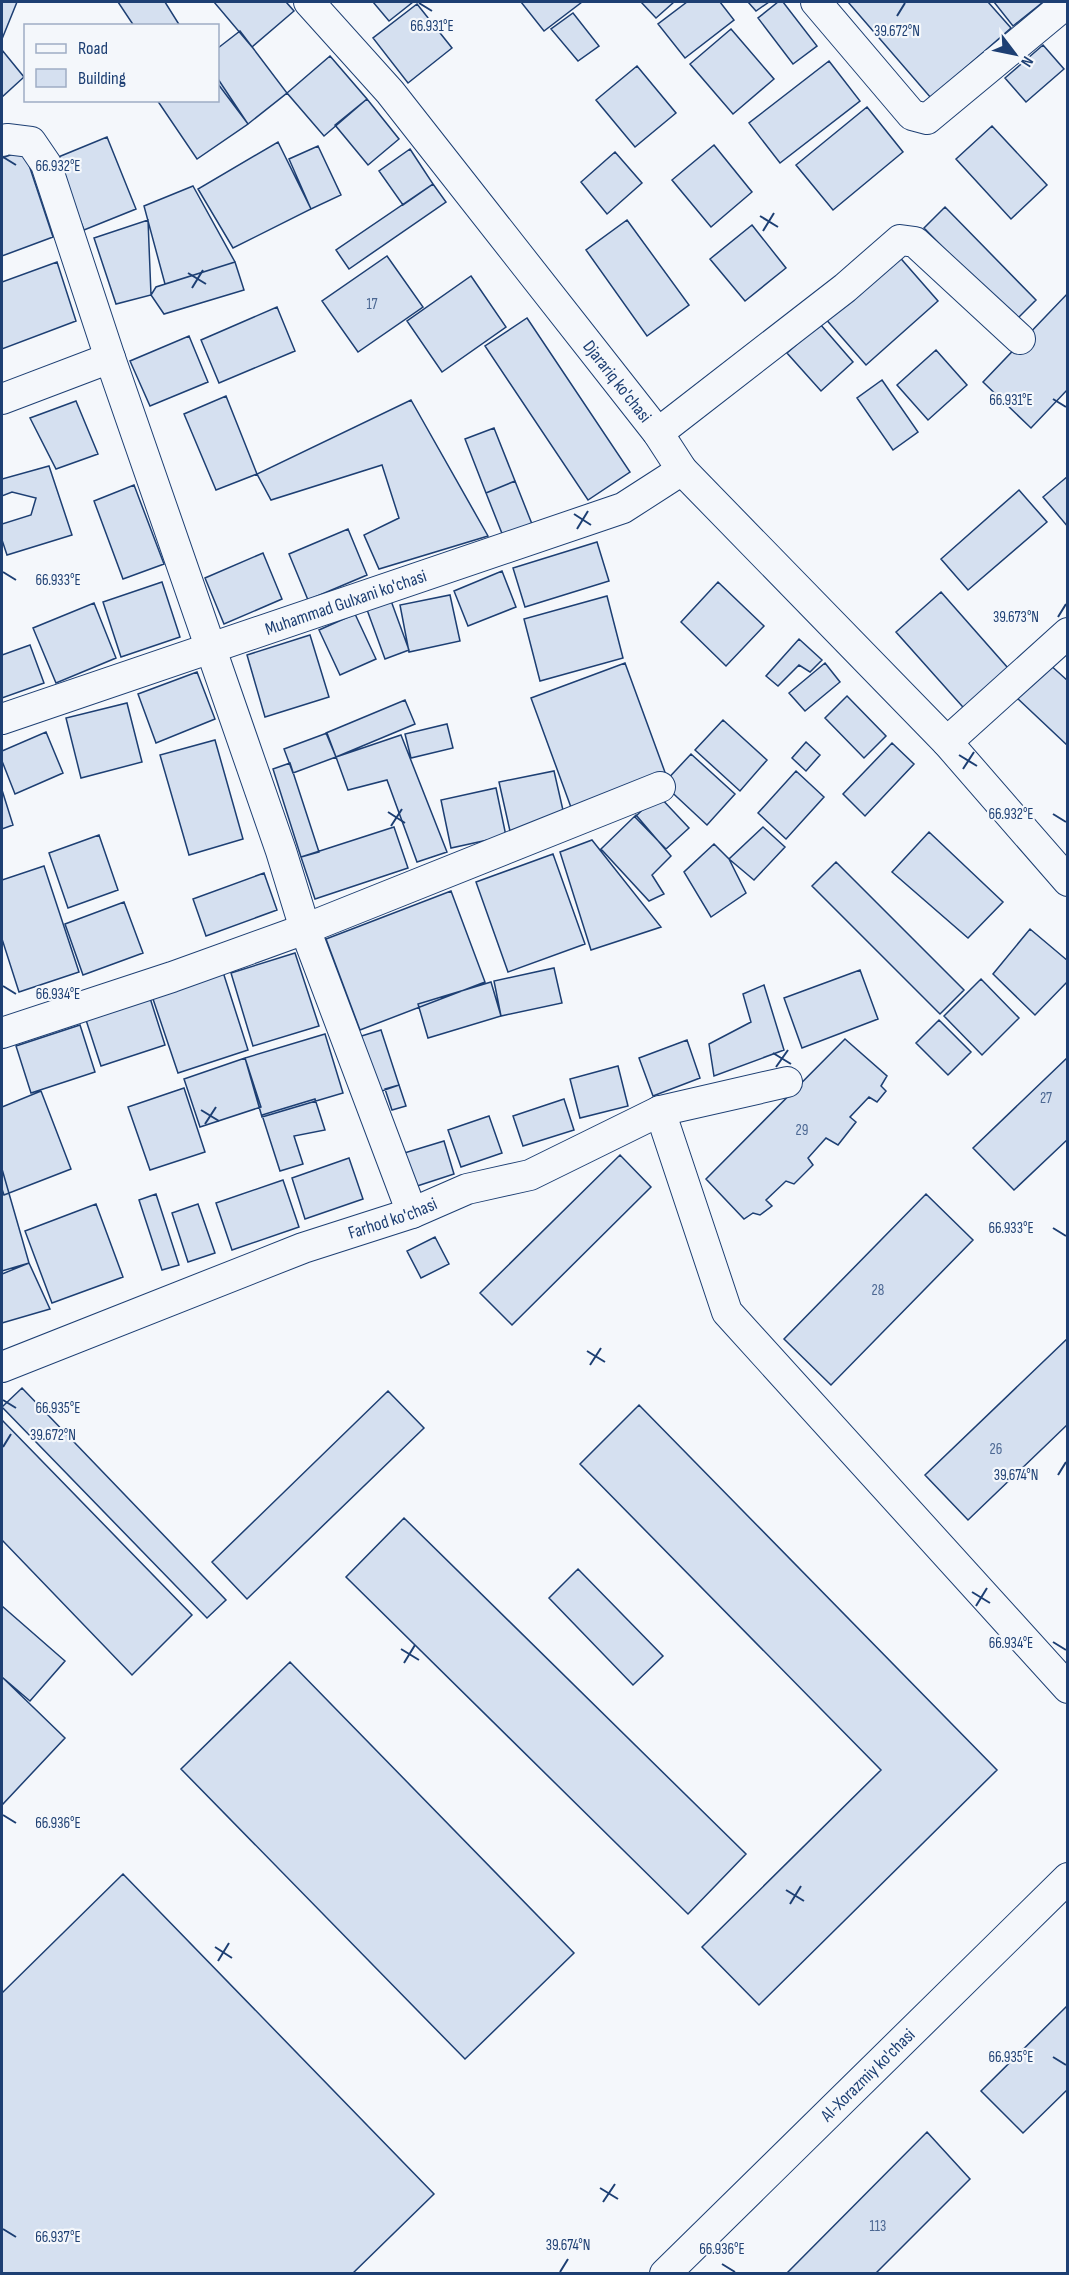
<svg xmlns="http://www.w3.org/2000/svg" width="1069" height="2275" font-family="'Sofia Sans Condensed',sans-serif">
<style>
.building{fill:#d5e0f0;stroke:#1d3f73;stroke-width:1.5}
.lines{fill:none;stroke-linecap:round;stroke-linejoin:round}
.minor-casing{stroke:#1d3f73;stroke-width:32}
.minor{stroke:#f4f7fb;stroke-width:30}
.ticks{fill:none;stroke:#1d3f73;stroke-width:2}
.labels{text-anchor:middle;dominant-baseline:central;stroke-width:4.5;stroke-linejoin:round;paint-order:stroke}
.number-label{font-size:15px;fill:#4b6792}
.street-label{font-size:18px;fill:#1d3f73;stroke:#f4f7fb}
.ticks-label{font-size:15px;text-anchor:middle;fill:#1d3f73;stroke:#f4f7fb;stroke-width:4.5;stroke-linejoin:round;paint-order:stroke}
</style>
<rect width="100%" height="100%" fill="#f4f7fb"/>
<path class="building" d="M2,2h15l-15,37z
M118,2h47l15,24h-46z
M214,2h72l8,9 -42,36z
M373,2h40l-24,19z
M521,2h61l-38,29z
M641,2h33l-18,16z
M687,2h33l14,18 -49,38 -27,-34z
M748,2h21l-13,9z
M778,2h5l34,44 -24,18 -35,-46z
M848,2h140l23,26 -80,70z
M994,2h49l-30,24z
M417,4l35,44 -44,35 -35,-45z
M573,13l26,33 -21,15 -27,-32z
M731,29l43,50 -41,35 -43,-50z
M240,31l47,62 -39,31 -30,-40v-36z
M1043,45l21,24 -38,33 -21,-24z
M2,50l22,27 -22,20z
M330,56l37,43 -43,37 -37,-43z
M829,61l31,40 -80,62 -31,-40z
M637,66l39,47 -41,34 -39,-47z
M218,79l30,45 -51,35 -40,-59h61z
M367,99l32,40 -31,26 -33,-40z
M867,107l36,45 -70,58 -37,-45z
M992,126l55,59 -36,34 -55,-60z
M107,137l29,72 -52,21 -28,-72z
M278,142l33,67 -78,39 -35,-59z
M714,145l38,47 -41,35 -39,-47z
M318,146l23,49 -30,14 -22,-50z
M410,149l23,35 -30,21 -24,-34z
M24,150l29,87 -51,19v-98z
M615,152l27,31 -35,31 -26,-32z
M433,184l13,18 -97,67 -13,-19z
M193,186l42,76 -70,22 -21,-78z
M945,207l91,93 -21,21 -91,-93z
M148,220l3,75 -35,9 -22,-66z
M627,220l62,85 -42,31 -61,-86z
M752,225l34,43 -41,33 -35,-42z
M896,253l42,48 -72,64 -42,-48z
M387,256l36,51 -65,45 -36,-51z
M57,262l19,59 -74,28v-67z
M235,262l9,28 -80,24 -13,-19 5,-8z
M471,276l35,51 -64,45 -35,-51z
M1068,293v96l-37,39 -48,-46z
M277,307l18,44 -76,32 -18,-43z
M527,318l103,154 -42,28 -103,-154z
M820,324l33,38 -32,29 -34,-38z
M189,336l19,46 -58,24 -20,-45z
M936,350l31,35 -39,35 -31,-35z
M882,380l36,52 -25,18 -36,-52z
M226,396l31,78 -41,16 -32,-76z
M411,400l77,136 -109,33 -15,-34 35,-17 -17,-53 -111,35 -14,-26z
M76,401l22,53 -42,15 -26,-51z
M494,428l21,53 -29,12 -21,-54z
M49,466l23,69 -65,20 -5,-15v-16l29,-9 5,-17 -24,-6 -10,4v-17z
M1068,476v51l-25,-30z
M515,481l17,43 -29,12 -17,-43z
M134,485l30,79 -41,15 -29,-78z
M1019,490l28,32 -79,68 -27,-31z
M348,529l19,46 -59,25 -19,-46z
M597,542l12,39 -84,26 -12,-39z
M263,553l19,46 -58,25 -19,-46z
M502,571l14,36 -48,19 -14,-35z
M162,582l18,55 -59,20 -18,-55z
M718,582l46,44 -38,40 -45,-44z
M941,592l74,84 -45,39 -74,-83z
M450,595l10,46 -51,11 -9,-47z
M607,596l16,62 -83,23 -16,-62z
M390,598l19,52 -24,9 -19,-52z
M94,603l22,55 -60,25 -23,-55z
M355,614l21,45 -36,16 -21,-45z
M310,635l19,62 -64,20 -18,-62z
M799,639l23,21 -12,12 -11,-7 -21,21 -12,-10z
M30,645l14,38 -42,15v-43z
M625,663l41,112 -94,35 -41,-112z
M825,663l15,19 -35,29 -16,-18z
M1048,663l20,18v65l-52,-49z
M197,672l18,47 -59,24 -18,-49z
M847,696l39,40 -22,22 -39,-40z
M405,700l10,24 -79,33 -10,-24z
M127,703l15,59 -61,16 -15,-60z
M723,720l44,40 -27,31 -45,-41z
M447,724l6,24 -42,10 -6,-24z
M46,732l17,41 -48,21 -13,-33v-10z
M327,733l9,24 -43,16 -9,-24z
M401,735l46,117 -30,10 -30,-82 -39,10 -12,-33z
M215,740l28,99 -54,16 -29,-100z
M806,742l14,13 -14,16 -14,-13z
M892,743l22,21 -49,52 -22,-22z
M691,754l44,40 -28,31 -44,-41z
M290,763l29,89 -18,5 -28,-88z
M554,771l11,48 -55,12 -11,-49z
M796,771l28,26 -38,42 -28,-26z
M496,788l10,48 -55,12 -10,-48z
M2,790l11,35 -11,4z
M658,795l31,33 -23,21 -31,-32z
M636,815l35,41 -19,19 12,19 -15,7 -48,-52z
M394,827l14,41 -93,31 -14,-42z
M763,827l22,20 -31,33 -25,-21z
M929,832l74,70 -35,36 -76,-66z
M99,835l19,55 -50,18 -19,-55z
M592,840l69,87 -70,23 -31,-98z
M714,844l15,15 17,34 -35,24 -27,-45z
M553,854l32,90 -77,28 -32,-90z
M836,862l128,128 -24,24 -128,-128z
M44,866l35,106 -60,20 -17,-53v-59z
M264,873l13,37 -71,26 -13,-37z
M451,891l34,91 -125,48 -34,-91z
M124,902l19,51 -60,22 -18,-51z
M1030,929l38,32v20l-33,34 -42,-41z
M295,953l24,73 -66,20 -22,-73z
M554,968l8,35 -61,13 -7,-35z
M860,970l18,49 -76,29 -18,-50z
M223,972l25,78 -70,23 -26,-77z
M981,979l38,39 -37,37 -38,-39z
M491,982l10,34 -73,22 -10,-34z
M764,985l20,65 -70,26 -5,-32 42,-22 -8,-28z
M150,998l15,47 -64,21 -15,-46z
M939,1020l32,32 -23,23 -32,-32z
M80,1025l15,47 -64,21 -15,-47z
M381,1030l18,55 -26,9 -18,-56z
M325,1034l18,59 -81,24 -17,-59z
M845,1039l42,37 -6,10 5,5 -9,11 -8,-5 -19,20 6,5 -18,23 -12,-7 -18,20 5,7 -19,19 -8,-3 -20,19 6,6 -12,9 -7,-2 -9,6 -38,-40z
M687,1040l13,38 -47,18 -14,-38z
M1068,1057v82l-54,51 -41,-42z
M245,1058l16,49 -61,20 -16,-48z
M618,1066l10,40 -48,12 -10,-39z
M399,1085l7,21 -14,4 -7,-21z
M184,1088l21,64 -55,18 -22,-63z
M41,1091l30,78 -67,26 -2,-6v-82z
M315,1099l10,31 -31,6 9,28 -23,7 -18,-56z
M564,1099l10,31 -51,16 -10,-30z
M489,1116l13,37 -41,14 -13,-37z
M444,1141l10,33 -43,14 -10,-34z
M620,1155l31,32 -139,138 -32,-32z
M349,1158l14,41 -58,20 -13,-41z
M2,1169l27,94 -27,8z
M283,1180l16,47 -67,23 -16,-47z
M156,1194l23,71 -17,5 -23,-70z
M926,1194l47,46 -142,145 -47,-46z
M96,1204l27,73 -71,26 -27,-72z
M198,1204l17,49 -27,9 -16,-49z
M435,1237l14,27 -28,14 -14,-27z
M29,1263l21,46 -48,14v-49z
M1068,1338v86l-100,96 -43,-45z
M22,1388l204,212 -19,18 -205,-211z
M388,1391l36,37 -177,171 -35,-37z
M639,1405l358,365 -238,235 -57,-58 179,-177 -301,-306z
M2,1420l190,195 -60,60 -130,-135z
M404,1518l342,336 -58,60 -342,-337z
M578,1569l85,87 -30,29 -84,-87z
M2,1606l63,55 -35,40 -28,-24z
M290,1662l284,291 -109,106 -284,-290z
M2,1677l63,61 -63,67z
M123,1874l311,320 -82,80h-350v-281z
M1068,2005v84l-45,44 -42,-42z
M927,2132l43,47 -95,95h-89z"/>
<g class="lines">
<defs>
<g id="minor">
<path id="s1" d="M309,2l81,90 268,341 24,37 265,272 121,139"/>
<path d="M816,2l96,113 15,4 141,-117"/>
<path d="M2,141l5,-2 24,3 15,22 64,194 171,493 24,78 107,284"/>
<path d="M2,399l108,-41"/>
<path d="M658,433l187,-145 55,-48 15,2 105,97"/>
<path id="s2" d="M2,719l621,-211 59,-38"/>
<path d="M947,742l121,-109"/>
<path d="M2,1033l170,-56 133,-48 355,-142"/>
<path d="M660,1111l67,201 341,376"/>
<path id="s3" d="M2,1367l301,-119 109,-35 55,-24 63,-14 130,-64 127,-29"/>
<path id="s4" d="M665,2274l403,-396"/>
</g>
</defs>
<use href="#minor" class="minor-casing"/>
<use href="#minor" class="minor"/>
</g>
<path class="ticks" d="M419,3l13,8M897,16l8,-13M3,157l13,8M760,216l18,11M763,231l11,-18M188,273l18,11M192,288l11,-18M1053,399l13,8M574,514l17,11M577,529l11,-18M3,572l13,8M1058,617l8,-13M959,755l18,11M963,769l11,-17M388,812l17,11M1053,814l13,8M391,826l11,-17M3,986l13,8M773,1053l18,11M776,1067l12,-17M201,1110l18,11M205,1124l11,-17M1053,1228l13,8M587,1351l18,11M590,1365l11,-17M3,1400l13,8M3,1447l8,-13M1058,1475l8,-13M972,1592l18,11M976,1606l11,-18M1053,1642l13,8M401,1649l18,11M404,1663l11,-18M3,1815l13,8M786,1890l18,11M790,1904l11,-18M215,1947l17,11M218,1961l11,-18M1053,2057l13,8M600,2188l18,11M603,2202l12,-18M3,2229l13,8M722,2264l13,8M560,2272l8,-13"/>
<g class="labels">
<g class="number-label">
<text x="372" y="304">17</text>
<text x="1046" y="1098">27</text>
<text x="802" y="1130">29</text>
<text x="878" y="1290">28</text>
<text x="996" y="1449">26</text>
<text x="878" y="2226">113</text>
</g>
<g class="street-label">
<text stroke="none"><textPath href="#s1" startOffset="489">Djarariq ko'chasi</textPath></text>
<text stroke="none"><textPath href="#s2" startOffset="363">Muhammad Gulxani ko'chasi</textPath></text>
<text stroke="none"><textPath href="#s3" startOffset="418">Farhod ko'chasi</textPath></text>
<text stroke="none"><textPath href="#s4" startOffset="284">Al-Xorazmiy ko'chasi</textPath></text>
</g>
</g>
<g class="ticks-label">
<text x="432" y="31">66.931°E</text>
<text x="897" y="36">39.672°N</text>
<text x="58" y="171">66.932°E</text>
<text x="1011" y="405">66.931°E</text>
<text x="58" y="585">66.933°E</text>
<text x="1016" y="622">39.673°N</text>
<text x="1011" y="819">66.932°E</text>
<text x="58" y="999">66.934°E</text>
<text x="1011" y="1233">66.933°E</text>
<text x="58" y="1413">66.935°E</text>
<text x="53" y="1440">39.672°N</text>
<text x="1016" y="1480">39.674°N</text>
<text x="1011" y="1648">66.934°E</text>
<text x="58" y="1828">66.936°E</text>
<text x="1011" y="2062">66.935°E</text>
<text x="58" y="2242">66.937°E</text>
<text x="568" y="2250">39.674°N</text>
<text x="722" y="2254">66.936°E</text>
</g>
<rect width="1069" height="2275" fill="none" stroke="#1d3f73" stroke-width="6"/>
<rect x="24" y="24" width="195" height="78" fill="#f4f7fb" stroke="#9eadc5" stroke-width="1.5"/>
<rect x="36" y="44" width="30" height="9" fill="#f4f7fb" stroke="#9eadc5" stroke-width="1.5"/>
<text x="78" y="54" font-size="18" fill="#1d3f73">Road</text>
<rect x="36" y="69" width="30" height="18" fill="#d5e0f0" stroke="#9eadc5" stroke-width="1.5"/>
<text x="78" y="84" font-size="18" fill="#1d3f73">Building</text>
<g transform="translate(1015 54) rotate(122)" stroke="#f4f7fb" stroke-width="4.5" paint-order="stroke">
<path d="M0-4.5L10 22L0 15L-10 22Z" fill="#1d3f73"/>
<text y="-9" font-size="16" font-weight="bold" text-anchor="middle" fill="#1d3f73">N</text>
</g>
</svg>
